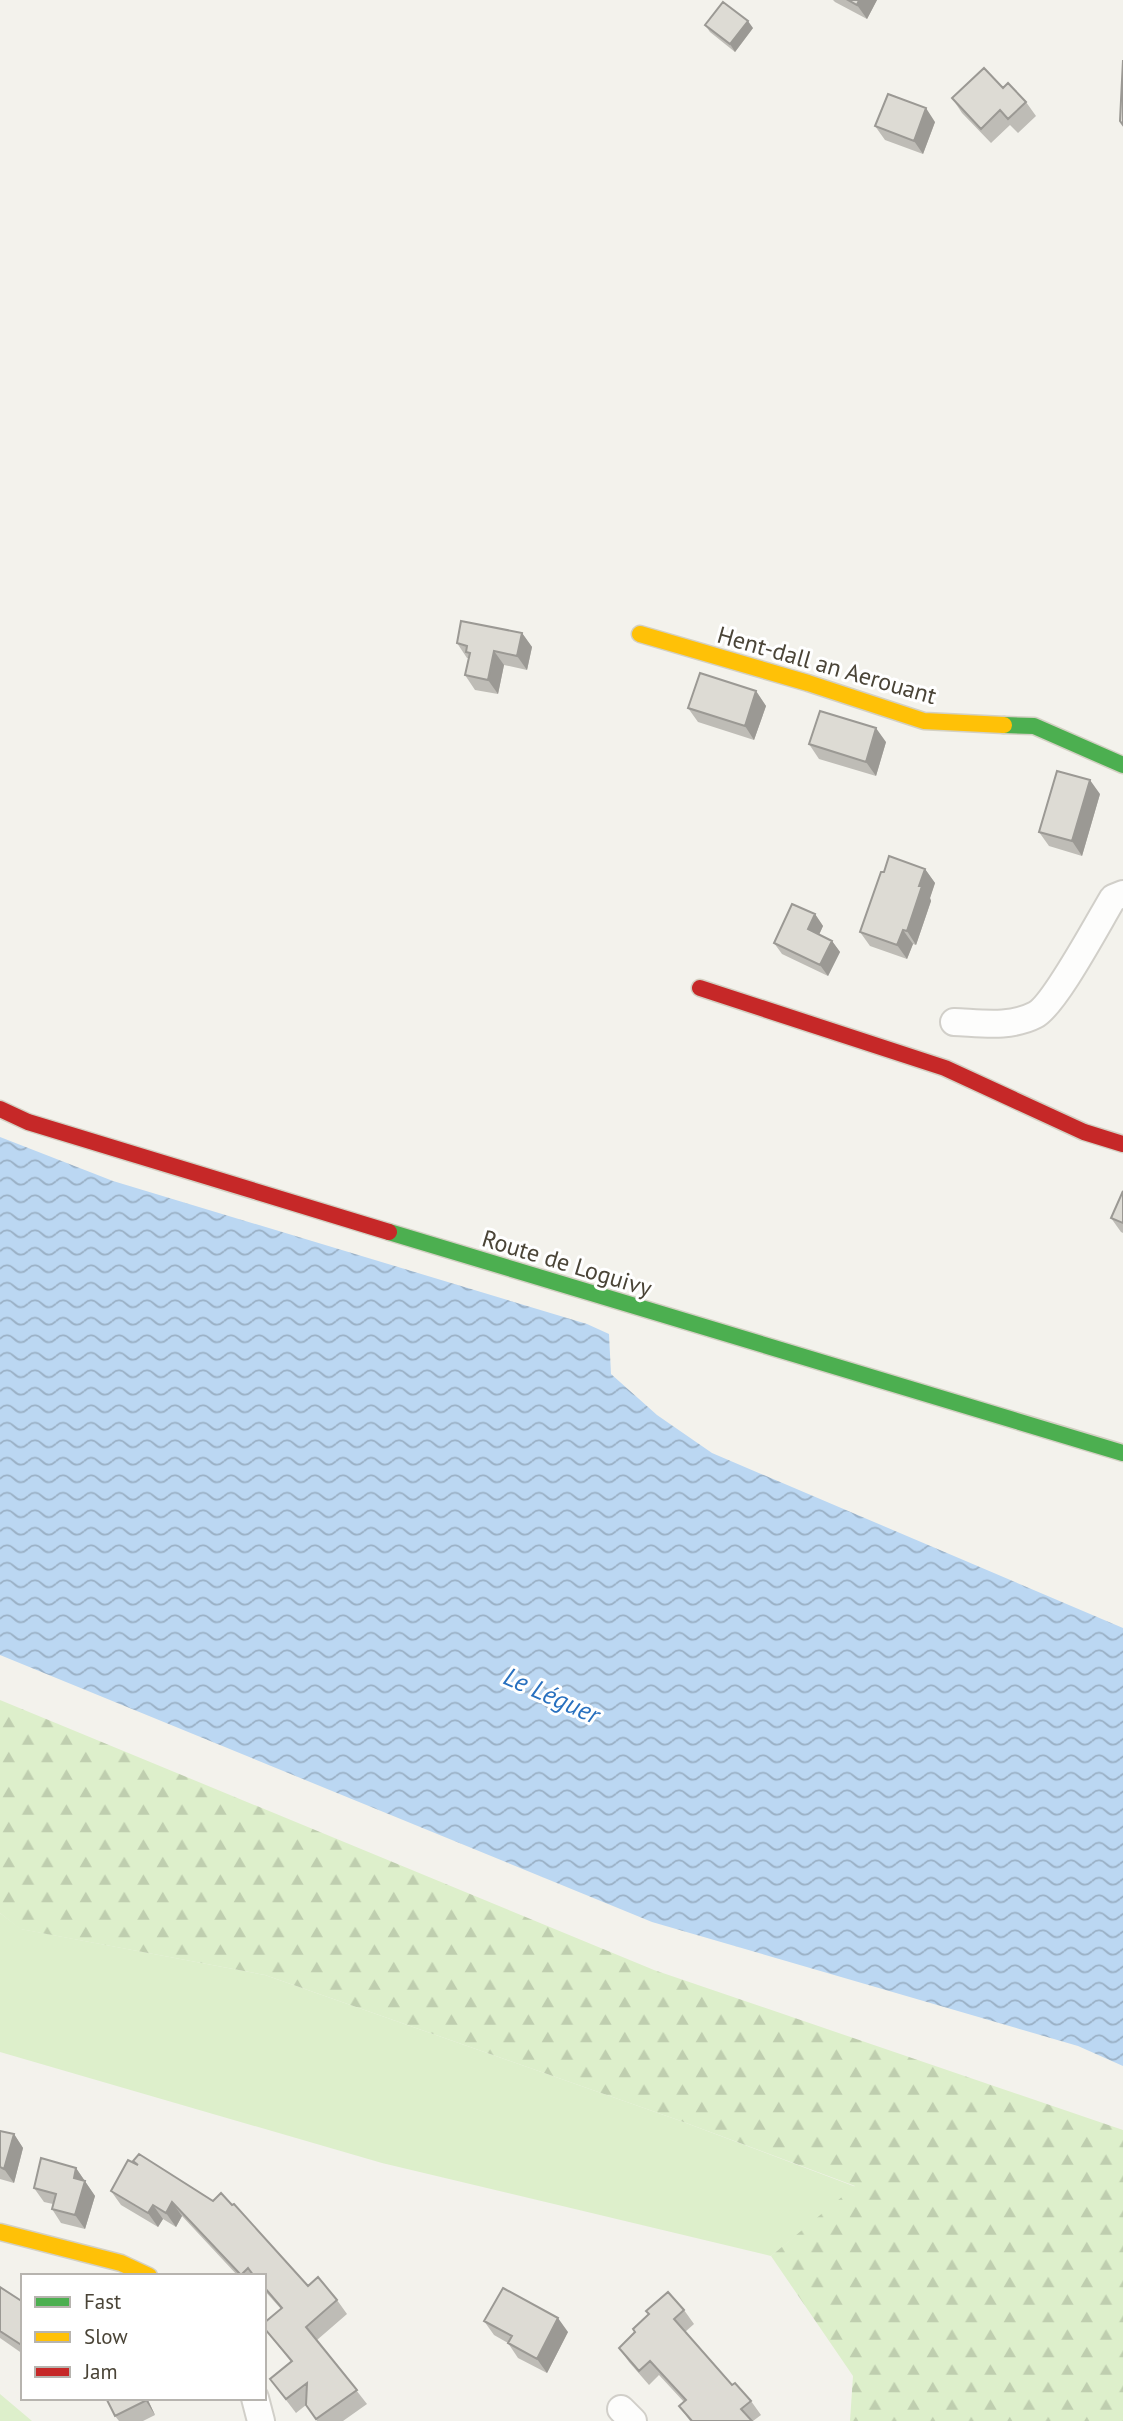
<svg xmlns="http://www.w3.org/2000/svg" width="1123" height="2421" font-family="'PT Sans',sans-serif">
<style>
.grass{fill:#ddefcb}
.forest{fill:url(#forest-firs)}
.water{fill:url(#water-waves)}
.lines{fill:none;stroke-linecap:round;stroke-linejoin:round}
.street-casing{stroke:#d1cfc9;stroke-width:30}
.fast-casing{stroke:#d3d0c3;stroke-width:19}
.slow-casing{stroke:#d3d0c3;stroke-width:19}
.jam-casing{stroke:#d3d0c3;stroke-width:19}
.street{stroke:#fdfdfc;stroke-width:26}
.fast{stroke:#4caf50;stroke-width:16}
.slow{stroke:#ffc107;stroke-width:16}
.jam{stroke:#c62828;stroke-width:16}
.wall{fill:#bebcb6}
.shaded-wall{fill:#9b9994}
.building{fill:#dddbd4;stroke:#9b9994;stroke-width:2}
.labels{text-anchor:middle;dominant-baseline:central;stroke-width:6;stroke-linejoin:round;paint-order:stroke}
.street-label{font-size:24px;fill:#4a4437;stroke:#fff}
.water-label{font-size:26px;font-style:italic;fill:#2870bf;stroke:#fff}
</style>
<defs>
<pattern id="forest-firs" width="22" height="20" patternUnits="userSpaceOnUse" patternTransform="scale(1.75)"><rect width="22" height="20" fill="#ddefcb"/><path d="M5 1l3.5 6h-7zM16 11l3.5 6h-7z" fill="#bfceaf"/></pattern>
<pattern id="water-waves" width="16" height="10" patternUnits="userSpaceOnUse" patternTransform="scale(1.75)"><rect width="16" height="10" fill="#bbd7f2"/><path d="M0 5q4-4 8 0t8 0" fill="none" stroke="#9ab0c5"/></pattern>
</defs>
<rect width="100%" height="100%" fill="#f3f2ec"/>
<path class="grass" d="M0,1913l21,16 244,46 413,145 178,67 -85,69 -389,-93 -382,-111z
M0,2394l32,27h-32z"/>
<path class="forest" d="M0,1700l654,270 469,160v291h-273l3,-45 -82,-120 84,-70 -177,-66 -413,-145 -245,-46 -20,-16z"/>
<path class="water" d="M0,1137l113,44 474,143 22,10 2,40 46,41 55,38 411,175v438l-45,-20 -426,-124 -652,-267z"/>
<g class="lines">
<defs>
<path id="street" d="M954,1022c27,1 56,6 81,-7 19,-9 64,-94 78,-117l10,-4
M255,2398l6,23
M621,2409l12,12"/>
<path id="fast" d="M1004,725l30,1 89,39
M389,1232l734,221"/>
<path id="slow" d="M640,634l168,49 116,38 80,4
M0,2232l121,31 28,13"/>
<path id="jam" d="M700,988l245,80 139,64 39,12
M0,1109l28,13 361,110"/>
</defs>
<use href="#street" class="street-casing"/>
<use href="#fast" class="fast-casing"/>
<use href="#slow" class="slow-casing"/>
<use href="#jam" class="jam-casing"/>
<use href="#street" class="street"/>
<use href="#fast" class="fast"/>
<use href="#slow" class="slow"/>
<use href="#jam" class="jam"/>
</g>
<path class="wall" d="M833,0h44l-10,19 -32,-17z
M705,25l48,3 -18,24 -25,-20z
M1003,88l23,14 10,14 -18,17 -8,-8 -19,18 -29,-30 -10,-15z
M935,122l-12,32 -38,-14 -10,-14z
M522,633l10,14 -5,23 -23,-5 -6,29 -23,-4 -10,-15 4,-17h-2l-10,-15z
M756,691l10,15 -12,34 -56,-18 -10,-14z
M886,742l-10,34 -57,-17 -10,-15z
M1100,794l-18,62 -33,-10 -10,-14z
M925,869l10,14 -5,15 1,3 -15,44 -3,-1 -6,15 -37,-13 -10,-14z
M815,914l8,12 -4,9 13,6 8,11 -12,24 -46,-22 -8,-11z
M1123,1191v42l-2,-1 -10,-14z
M0,2131l14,3 9,14 -9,35 -14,-4z
M128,2160l180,126 29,14 10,14 -30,26 50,64 -24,17h-26l-11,-16 -10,8 -26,-34 21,-17 -27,-34 17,-19 -17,-19v-14h-26l-56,-60 -6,11 -13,-8 -5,8 -37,-22 -10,-14z
M76,2168l19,28 -10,33 -24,-6 -9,-14 1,-5 -9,-2 -10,-14z
M0,2287l23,15v52l-23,-16z
M684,2310l10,14 -9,8 47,53 19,16 10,14 -8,6h-63l-11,-15 5,-4 -25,-27 -10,10 -20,-23 -10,-14 16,-16z
M484,2321l84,11 -21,41 -29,-15 -10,-15 -14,-8z
M147,2398l8,17 -12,6h-24l-4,-5z"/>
<path class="shaded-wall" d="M859,0h18l-10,19 -10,-14z
M748,21l5,7 -18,24 -5,-8z
M926,108l9,14 -12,32 -9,-13z
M522,633l10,14 -5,23 -10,-14z
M494,651l10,14 -6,29 -10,-14z
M756,691l10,15 -12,34 -9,-14z
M876,728l10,14 -10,34 -10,-14z
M1090,780l10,14 -18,62 -10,-15z
M925,869l10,14 -5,15 1,3 -15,44 -9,-14 12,-45z
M815,914l8,12 -7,15 -8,-12z
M903,930l10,14 -6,15 -10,-14z
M832,941l8,11 -12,24 -8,-11z
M14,2134l9,14 -9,35 -10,-14z
M76,2168l19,28 -10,33 -10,-14 -1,-37z
M172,2202l10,14 -6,11 -10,-14z
M153,2205l10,14 -5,8 -10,-14z
M558,2318l10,14 -21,41 -10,-14z
M144,2398h3l8,17z"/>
<path class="building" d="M848,0h11l-2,5z
M723,2l25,19 -18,23 -25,-19z
M1123,60v65l-3,-4z
M984,68l19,20 5,-5 18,19 -18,17 -8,-9 -19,19 -29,-31z
M888,94l38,14 -12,33 -39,-15z
M461,621l61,12 -5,23 -23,-5 -6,29 -23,-5 5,-22 -4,-1 1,-6 -10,-3z
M700,673l56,18 -11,35 -57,-18z
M820,711l56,17 -10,34 -57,-18z
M1057,771l33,9 -18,61 -33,-9z
M889,856l36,13 -6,17h3l-15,45 -4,-1 -6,15 -37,-13 21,-60h3z
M792,904l23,10 -7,15 24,12 -12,24 -46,-22z
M1123,1191v32l-12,-5z
M0,2131l14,3 -10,35 -4,-2z
M139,2154l74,47 8,-8 11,12 2,-1 74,82 10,-9 19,23 -31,27 51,63 -41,29 -10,-14 1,-22 -21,16 -16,-20 22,-18 -28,-33v-5l18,-15 -18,-21v-11h-10l-6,-8 -7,7 -69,-73 -6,11 -13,-8 -5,8 -37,-22 17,-31 10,5 -5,-4z
M41,2158l35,10 -2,10 11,3 -10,34 -23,-6 4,-15 -22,-6z
M0,2287l23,15v44l-23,-15z
M503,2288l55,30 -21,41 -29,-16 4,-7 -28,-15z
M668,2292l16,18 -10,9 58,66 3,-2 16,18 -10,8 11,12h-60l-13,-15 7,-6 -36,-39 -11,10 -20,-23 16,-16 -2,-3 16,-15 -3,-3z
M106,2398h38l1,3 -30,15z"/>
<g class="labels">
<g class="street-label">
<text transform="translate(827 665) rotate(16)">Hent-dall an Aerouant</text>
<text transform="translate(567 1263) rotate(17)">Route de Loguivy</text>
</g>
<g class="water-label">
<text transform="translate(552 1695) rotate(24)">Le Léguer</text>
</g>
</g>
<rect x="21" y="2274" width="245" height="126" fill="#ffffff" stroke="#b7b4af" stroke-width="2"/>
<rect x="35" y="2297" width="35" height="10" fill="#4caf50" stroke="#b7b4af" stroke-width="2"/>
<text x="84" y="2309" font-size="21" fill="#4a4437">Fast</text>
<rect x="35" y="2332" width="35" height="10" fill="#ffc107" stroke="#b7b4af" stroke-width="2"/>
<text x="84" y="2344" font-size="21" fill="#4a4437">Slow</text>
<rect x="35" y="2367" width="35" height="10" fill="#c62828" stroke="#b7b4af" stroke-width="2"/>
<text x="84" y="2379" font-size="21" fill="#4a4437">Jam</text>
</svg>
